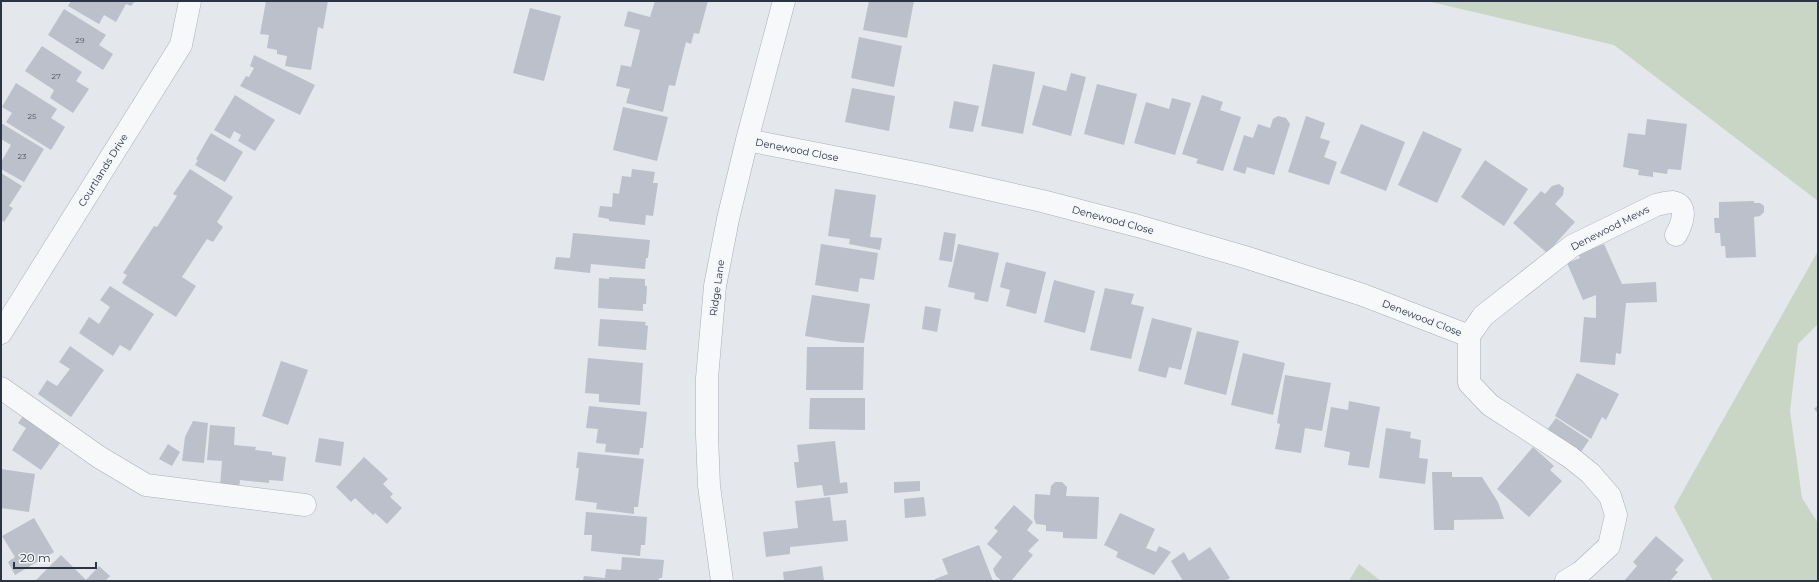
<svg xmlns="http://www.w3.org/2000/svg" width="1819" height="582" font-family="Montserrat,sans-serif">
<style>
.green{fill:#c9d6c5}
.building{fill:#bbc0ca}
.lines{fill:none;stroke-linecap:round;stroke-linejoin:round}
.minor-casing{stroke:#a9aeb7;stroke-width:23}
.minor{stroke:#f7f8fa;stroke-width:22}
.labels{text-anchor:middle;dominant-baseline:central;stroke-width:3;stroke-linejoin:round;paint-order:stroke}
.number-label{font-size:8px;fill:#4f5766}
.street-label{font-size:10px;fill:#2b3445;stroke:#f4f6f9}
</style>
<rect width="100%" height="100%" fill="#e4e7ec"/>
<path class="green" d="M1427,1h391v200l-204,-156z
M1818,251v73l-20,20 -8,67 12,87 16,25v58h-105l-39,-74z
M1359,564l22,17h-32z"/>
<path class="building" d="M71,1h64l-4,5 -5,-2 -10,18 -12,-7 -5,9 -31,-18z
M266,1l9,1v-1h53l-5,28 -5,-2 -7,43 -26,-4 2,-10 -10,-2v-4l-10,-2 2,-13 -9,-1z
M655,1h53l-9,33 -5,-1 -3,11 -5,-2 -11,44 -6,-1 -6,27 -37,-9 4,-14 -14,-3 5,-21 10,2 9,-37 -16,-4 4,-15 22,6z
M869,1h45l-7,37 -44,-8z
M530,8l31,8 -17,65 -31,-8z
M64,9l42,26 -7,10 14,9 -10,16 -55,-35z
M859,37l43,9 -8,41 -43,-9z
M42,46l40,26 -6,9 13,8 -16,24 -23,-15 4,-8 -29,-19z
M254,55l61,30 -15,30 -60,-29 6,-10 3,1 5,-9 -4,-2z
M993,64l42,8 -12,62 -42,-8z
M1071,73l15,4 -15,59 -39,-11 11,-40 23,6z
M16,83l41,26 -6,9 14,9 -14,23 -45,-28 6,-9 -10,-6z
M1097,84l40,10 -13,51 -40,-11z
M852,88l43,8 -6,35 -44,-9z
M235,95l40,25 -20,31 -17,-10 3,-6 -7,-4 -4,8 -16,-9z
M1202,95l21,7 -3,8 21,7 -18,54 -27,-8 2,-4 -16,-5z
M1172,98l19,5 -16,52 -41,-12 12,-41 23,7z
M954,101l25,5 -6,26 -24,-4z
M623,107l45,10 -11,44 -44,-11z
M1278,116l8,2 4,6 -16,51 -27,-8 -2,7 -12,-4 11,-35 9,3 5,-14 12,4 3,-9z
M1306,116l19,7 -5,15 10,3 -6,16 13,5 -8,23 -41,-13z
M1647,119l40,5 -6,46 -13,-1 -1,5 -14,-2v5l-15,-2 1,-5 -16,-3 5,-34 17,2z
M1,123l43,26 -20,33 -23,-13v-7l10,-17 -10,-6z
M1361,124l44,18 -19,49 -46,-18z
M1423,131l39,18 -25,54 -39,-18z
M211,133l32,19 -18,30 -30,-17 3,-5 -2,-1z
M1485,160l43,29 -24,37 -43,-29z
M190,169l43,28 -16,25 6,5 -10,15 -6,-3 -25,38 14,9 -20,31 -54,-34 5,-8 -4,-2 31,-47 3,1 20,-31 -4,-2z
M632,169l23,3 -2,11h5l-5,33 -7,-1 -1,10 -36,-4v-2l-11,-2 2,-11 12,1 1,-14 6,1 3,-18 9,1z
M1,173l21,13 -13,20 4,2 -9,14 -3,-2z
M1559,184l5,4 -1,7 -8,9 20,18 -28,31 -34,-30 28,-32 4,3 7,-8z
M835,189l41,6 -6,42 12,1 -2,12 -31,-6 1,-5 -22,-3z
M1754,201v2h6l4,3v6l-4,4 -6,1 2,40 -30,1 -1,-12h-4l-1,-13h-5l-1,-15h5v-16z
M944,232l12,2 -4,28 -13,-2z
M573,233l77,7 -2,18h-2l-1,11 -54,-5 -1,9 -36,-4 2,-12 14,1z
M821,244l57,9 -4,27 -14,-2 -2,14 -43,-7z
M958,244l41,9 -11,49 -14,-3 1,-6 -27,-6z
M1604,244l18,40 34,-2 1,20 -31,1 -5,51 -5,-1 -1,12 -35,-3 4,-45 12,1v-23l-13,5 -16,-37 13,-5 -2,-4z
M1006,262l40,10 -10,42 -30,-8 4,-16 -10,-3z
M609,277l36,2v7h2l-1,18h-3v7l-45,-3 1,-30 10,1z
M1054,280l41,11 -10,42 -41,-11z
M110,286l44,28 -24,37 -10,-6 -7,11 -34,-23 10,-16 10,7 5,-8 6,-9 -10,-7z
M1105,288l29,6 -3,10 13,3 -13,52 -41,-9z
M812,295l58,9 -6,39 -22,-1 -37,-6z
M925,306l16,3 -4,23 -15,-3z
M1152,318l40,10 -11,42 -12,-3 -3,11 -28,-7z
M600,319l46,3 -1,3 3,1 -2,24 -48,-4z
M1197,331l42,10 -13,54 -42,-11z
M70,346l34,24 -33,47 -33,-23 9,-14 10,6 13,-17 -11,-7z
M807,347h57l-1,43h-57z
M1243,353l42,10 -12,52 -42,-10z
M588,358l55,5 -3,42 -41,-3v-8l-14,-1z
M281,361l27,9 -20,55 -26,-9z
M1577,373l42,21 -13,26 -4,-3 -11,22 -36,-23z
M1285,375l46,8 -9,48 -17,-3 -4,25 -26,-4 5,-25 -3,-1z
M810,398h55v32l-56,-1z
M1349,401l31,6 -11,61 -21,-3 2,-13 -26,-5 7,-40 17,3z
M1818,405v8l-4,-4z
M589,406l58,6 -4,36h-3l-1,7 -34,-3 1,-8 -10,-1 2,-14 -12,-1z
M25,413l38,26 -22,31 -29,-20 14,-22 -8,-5z
M1556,418l33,22 -8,12 -34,-22z
M193,421l15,2 -4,40 -22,-2 3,-24z
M210,425l25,2 -1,18 22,2 -1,3 17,2v3l14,2 -3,24 -14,-1v3l-29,-3 -1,8 -19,-2 2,-25 -15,-1z
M1386,428l25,4 -1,6 11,2 -2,18 9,1 -3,25 -46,-6z
M319,438l25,4 -3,24 -26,-4z
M835,441l5,42 7,-1 1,11 -24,3 -2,-11 -25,3 -3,-26h5l-2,-17z
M168,444l12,8 -8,14 -13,-7z
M1533,447l21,19 -4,4 12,11 -33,36 -32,-28z
M578,452l66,7 -6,48h-4v7l-38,-5 1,-6 -22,-3 4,-32h-3z
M364,457l24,22 -5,5 10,10 -3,3 12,11 -15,16 -12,-11 -2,2 -18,-17 -4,4 -15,-15z
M1,469l34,5 -6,38 -28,-4z
M1432,472h20v5h30l16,25 6,17 -50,1v10h-20z
M920,481v10l-26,2v-11z
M1055,482h7l5,5 -1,9 33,1 -2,42 -34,-1v-6l-17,-1v-6l-10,-1 -2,-6 1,-24 15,1 1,-9z
M830,497l3,24 13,-1 2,21 -58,6v7l-24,3 -3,-25 35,-4 -3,-27z
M924,497l2,19 -21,2 -1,-19z
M1014,505l19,17 -6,8 12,10 -11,11 5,4 -22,26h-9l-6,-5 -3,-7 9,-12 -15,-13 11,-13 -4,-3z
M586,512l61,5 -2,28h-4l-1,11 -49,-5 1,-16h-8z
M1120,513l35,16 -9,19 10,4 3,-6 12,6 -17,23 -38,-18 2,-5 -14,-7z
M34,518l20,34 -39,23 -7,-13 7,-5 -13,-21z
M1656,536l28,24 -9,10 3,2 -8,9h-46l13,-15 -4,-4z
M979,545l14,36h-58v-2l13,-5 -6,-15z
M1210,547l20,31 -5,3h-42l-12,-20 13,-9 5,9z
M61,555l25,25 13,-14 11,10 -5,5h-70z
M622,557l42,3 -2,18h-3v3h-76l1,-5 21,2 1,-9 15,1z
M822,566l2,15h-40l-1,-9z"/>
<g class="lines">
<defs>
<path id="minor" d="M747,140l179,35 116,26 96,25 107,31 118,38 106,41
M1,333l180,-288 9,-44
M1469,336v47l21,22 80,52 20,16 20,23 6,19 -7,31 -28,26 -15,9
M1469,336l14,-20 89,-70 84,-41c5,-1 11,-3 17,-3 17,3 8,24 3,33
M1,388l98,69 47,28 159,20
M722,581l-13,-95 -2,-51v-57l8,-92 13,-67 19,-79 37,-139"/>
</defs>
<use href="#minor" class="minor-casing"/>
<use href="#minor" class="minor"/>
</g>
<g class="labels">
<g class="number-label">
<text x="80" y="40">29</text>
<text x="56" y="76">27</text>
<text x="32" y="116">25</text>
<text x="22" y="156">23</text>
</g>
<g class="street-label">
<text transform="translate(797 150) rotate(11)">Denewood Close</text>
<text transform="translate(103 170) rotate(-58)">Courtlands Drive</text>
<text transform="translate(1113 220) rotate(15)">Denewood Close</text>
<text transform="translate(1610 228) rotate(-27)">Denewood Mews</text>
<text transform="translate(717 288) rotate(-82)">Ridge Lane</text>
<text transform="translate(1422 318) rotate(21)">Denewood Close</text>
</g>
</g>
<rect width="1819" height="582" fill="none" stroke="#2b3445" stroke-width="4"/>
<path d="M14 562v6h82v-6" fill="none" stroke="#2b3445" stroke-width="2"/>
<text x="20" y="562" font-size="12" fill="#2b3445" stroke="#f4f6f9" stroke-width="3" paint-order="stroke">20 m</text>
</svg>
